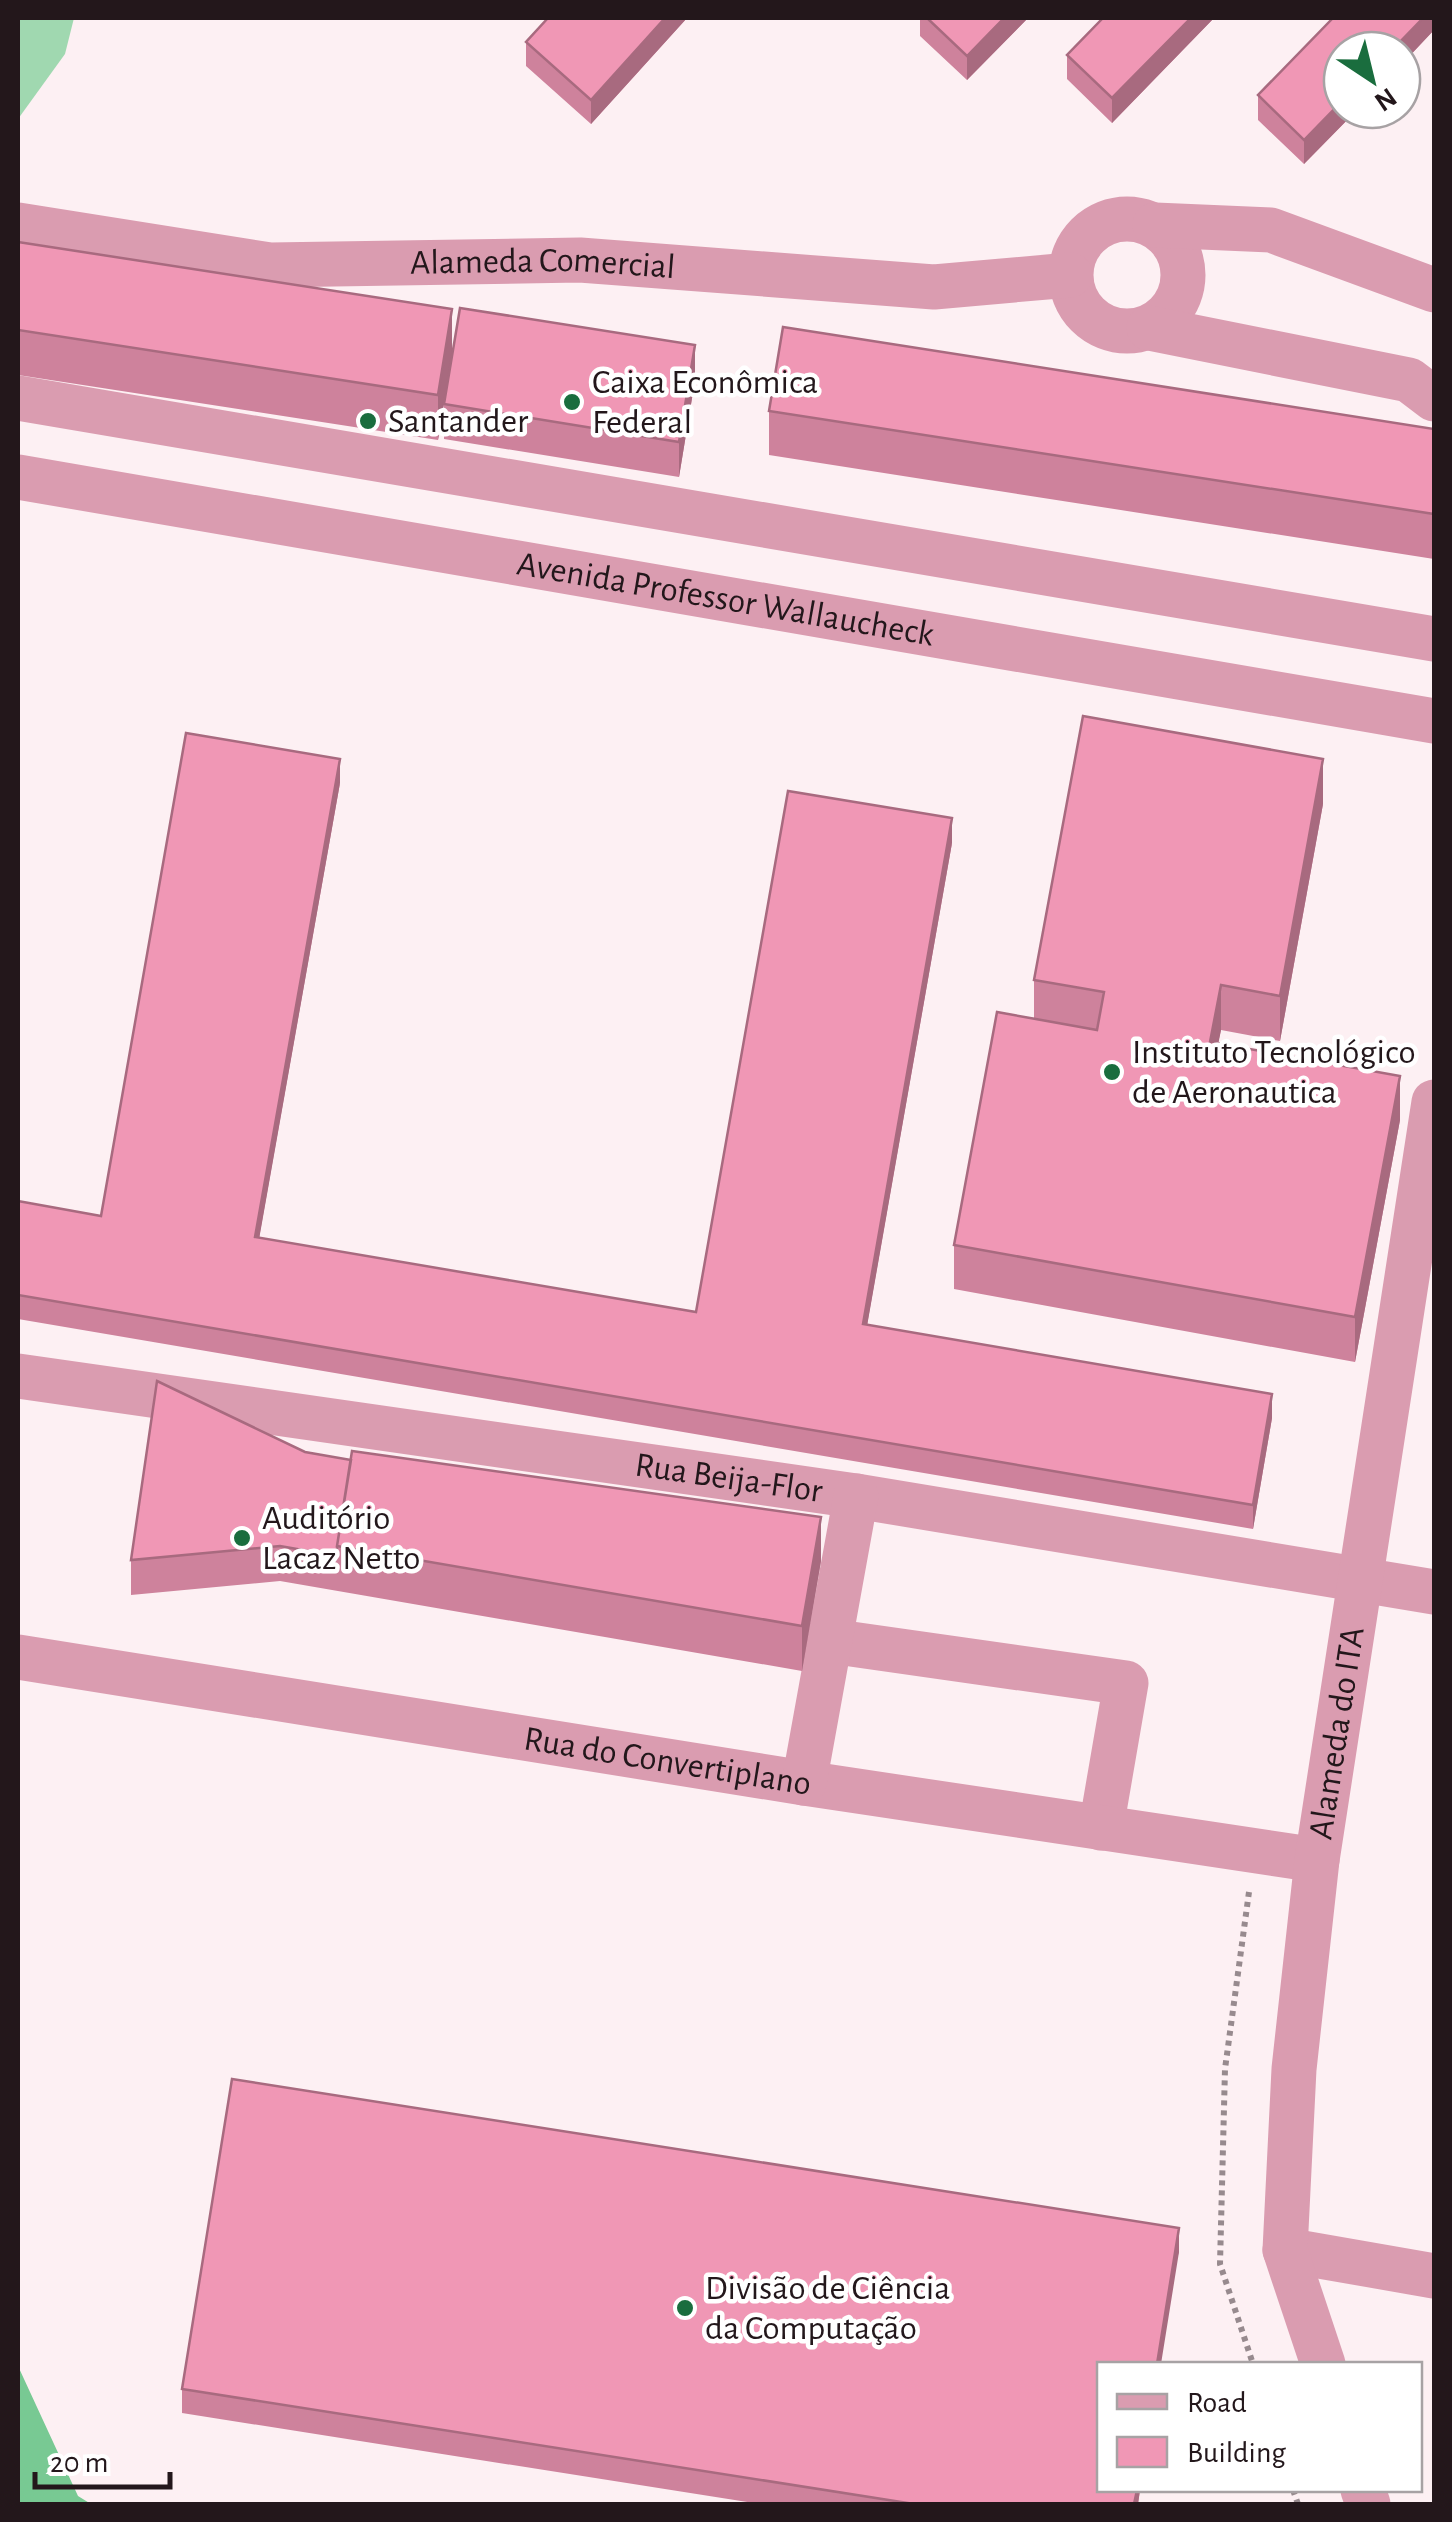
<svg xmlns="http://www.w3.org/2000/svg" width="1452" height="2522" font-family="'Alegreya Sans',sans-serif">
<style>
.green{fill:#a0d8b0}
.water{fill:#78c993}
.lines{fill:none;stroke-linecap:round;stroke-linejoin:round}
.path{stroke:#978a8e;stroke-width:6;stroke-dasharray:5 5;stroke-linecap:butt}
.minor{stroke:#da9cb0;stroke-width:45}
.wall{fill:#ce829c}
.shaded-wall{fill:#a86a7f}
.building{fill:#f097b5;stroke:#a86a7f;stroke-width:2.5}
.poi-dot{fill:#1a6d3e;stroke:#fff;stroke-width:4}
.labels{text-anchor:middle;dominant-baseline:central;stroke-width:9;stroke-linejoin:round;paint-order:stroke}
.street-label{font-size:35px;fill:#23171b;stroke:#fff}
.poi-label{font-size:35px;fill:#23171b;stroke:#fff;text-anchor:start}
</style>
<rect width="100%" height="100%" fill="#fdf0f3"/>
<path class="green" d="M18,18h56l-9,36 -47,65z"/>
<path class="water" d="M18,2366l60,130 13,8h-73z"/>
<g class="lines">
<path class="path" d="M1249,1892l-24,177 -5,195 33,100
M1293,2490l5,14"/>
<g class="minor">
<circle cx="1127" cy="275" r="56"/>
<path id="s1" d="M18,225l252,40 310,-5 354,27 136,-12"/>
<path d="M1155,225l116,5 163,60"/>
<path d="M1149,328l260,52 25,19"/>
<path d="M18,398l1416,241"/>
<path id="s2" d="M18,477l1416,244"/>
<path id="s3" d="M18,1376l838,120 578,96"/>
<path d="M830,1641l296,42 -25,145"/>
<path id="s4" d="M18,1657l786,126 513,77"/>
<path d="M804,1783l52,-287"/>
<path d="M1285,2250l149,26"/>
<path id="s5" d="M1323,2364l-38,-114 9,-181 23,-209 117,-758"/>
<path d="M1363,2490l5,14"/>
</g>
</g>
<path class="wall" d="M548,18h139l-96,106 -65,-58v-24z
M920,18h108l-61,62 -47,-44z
M1214,18l-102,105 -45,-44v-24z
M1434,30l-32,34v-14l-60,60h15l-53,54 -46,-44v-25z
M18,242l434,67 -8,91 251,-20 -16,97 -235,-38v-35l-6,36 -420,-65z
M769,411l665,18v130l-665,-104z
M340,783l-81,455 437,74 256,-469 -85,482 405,93 -19,111 -1235,-210v-118l83,15z
M1323,804l-43,237 -59,-11 -3,13 182,77 -45,242 -401,-73v-44l80,-226v-39z
M305,1452l516,109 -19,110 -522,-90 -149,14v-35z
M1179,2252l-79,238h40l-2,14h-378l-578,-91v-24z"/>
<path class="shaded-wall" d="M665,18h22l-96,106v-24z
M1004,18h24l-61,62v-24z
M1191,18h23l-102,105v-25z
M1423,18h11v12l-32,34v-14h-10z
M1342,101v9h15l-53,54v-24z
M452,309v45l-14,86v-45z
M695,345v35l-16,97v-35z
M340,759v24l-85,479v-25z
M1323,759v45l-43,237v-45z
M952,818v25l-89,506v-25z
M1221,985v45l-11,56v-44z
M1400,1076v44l-45,242v-45z
M1272,1394v24l-19,111v-24z
M821,1517v44l-19,110v-45z
M1179,2228v24l-18,112h-4z
M1137,2490h3l-2,14h-4z"/>
<path class="building" d="M548,18h117l-74,82 -65,-58z
M927,18h77l-37,38z
M1103,18h88l-79,80 -45,-43z
M1333,18h90l-31,32h-50v51l-38,39 -46,-45z
M18,242l434,67 -14,86 -420,-65z
M460,308l235,37 -16,97 -235,-38z
M783,327l651,102v85l-665,-103z
M1083,716l240,43 -43,237 -59,-11 -11,57 190,34 -45,241 -401,-72 43,-233 100,18 7,-38 -70,-12z
M186,733l154,26 -85,478 441,75 92,-521 164,27 -89,506 409,70 -19,111 -1235,-210v-94l83,15z
M157,1381l148,71 46,8 -14,86v10l-57,-10 -149,14z
M352,1451l469,66 -19,109 -465,-80z
M232,2079l947,149 -22,136h-57v126h37l-3,14h-220l-732,-115z"/>
<g class="poi-dot">
<circle cx="572" cy="402" r="10"/>
<circle cx="368" cy="421" r="10"/>
<circle cx="1112" cy="1072" r="10"/>
<circle cx="242" cy="1538" r="10"/>
<circle cx="685" cy="2308" r="10"/>
</g>
<g class="labels">
<g class="street-label">
<text stroke="none"><textPath href="#s1" startOffset="528">Alameda Comercial</textPath></text>
<text stroke="none"><textPath href="#s2" startOffset="718">Avenida Professor Wallaucheck</textPath></text>
<text stroke="none"><textPath href="#s3" startOffset="718">Rua Beija-Flor</textPath></text>
<text stroke="none"><textPath href="#s5" startOffset="640">Alameda do ITA</textPath></text>
<text stroke="none"><textPath href="#s4" startOffset="658">Rua do Convertiplano</textPath></text>
</g>
<g class="poi-label">
<text x="592" y="382">Caixa Econômica<tspan x="592" dy="40">Federal</tspan></text>
<text x="388" y="421">Santander</text>
<text x="1132" y="1052">Instituto Tecnológico<tspan x="1132" dy="40">de Aeronautica</tspan></text>
<text x="262" y="1518">Auditório<tspan x="262" dy="40">Lacaz Netto</tspan></text>
<text x="705" y="2288">Divisão de Ciência<tspan x="705" dy="40">da Computação</tspan></text>
</g>
</g>
<rect width="1452" height="2522" fill="none" stroke="#23171b" stroke-width="40"/>
<rect x="1097" y="2362" width="325" height="130" fill="#ffffff" stroke="#a7a2a4" stroke-width="2.5"/>
<rect x="1117" y="2394" width="50" height="15" fill="#da9cb0" stroke="#a7a2a4" stroke-width="2.5"/>
<text x="1187" y="2412" font-size="30" fill="#23171b">Road</text>
<rect x="1117" y="2437" width="50" height="30" fill="#f097b5" stroke="#a7a2a4" stroke-width="2.5"/>
<text x="1187" y="2462" font-size="30" fill="#23171b">Building</text>
<g transform="translate(1372 80) rotate(145)"><circle r="48" fill="#ffffff" stroke="#a7a2a4" stroke-width="2.5"/>
<path d="M0-8L18 38L0 25L-18 38Z" fill="#1a6d3e"/>
<text y="-15" font-size="28" font-weight="bold" text-anchor="middle" fill="#23171b">N</text>
</g>
<path d="M35 2472v15h135v-15" fill="none" stroke="#23171b" stroke-width="5"/>
<text x="50" y="2472" font-size="30" fill="#23171b" stroke="#ffffff" stroke-width="8" paint-order="stroke">20 m</text>
</svg>
